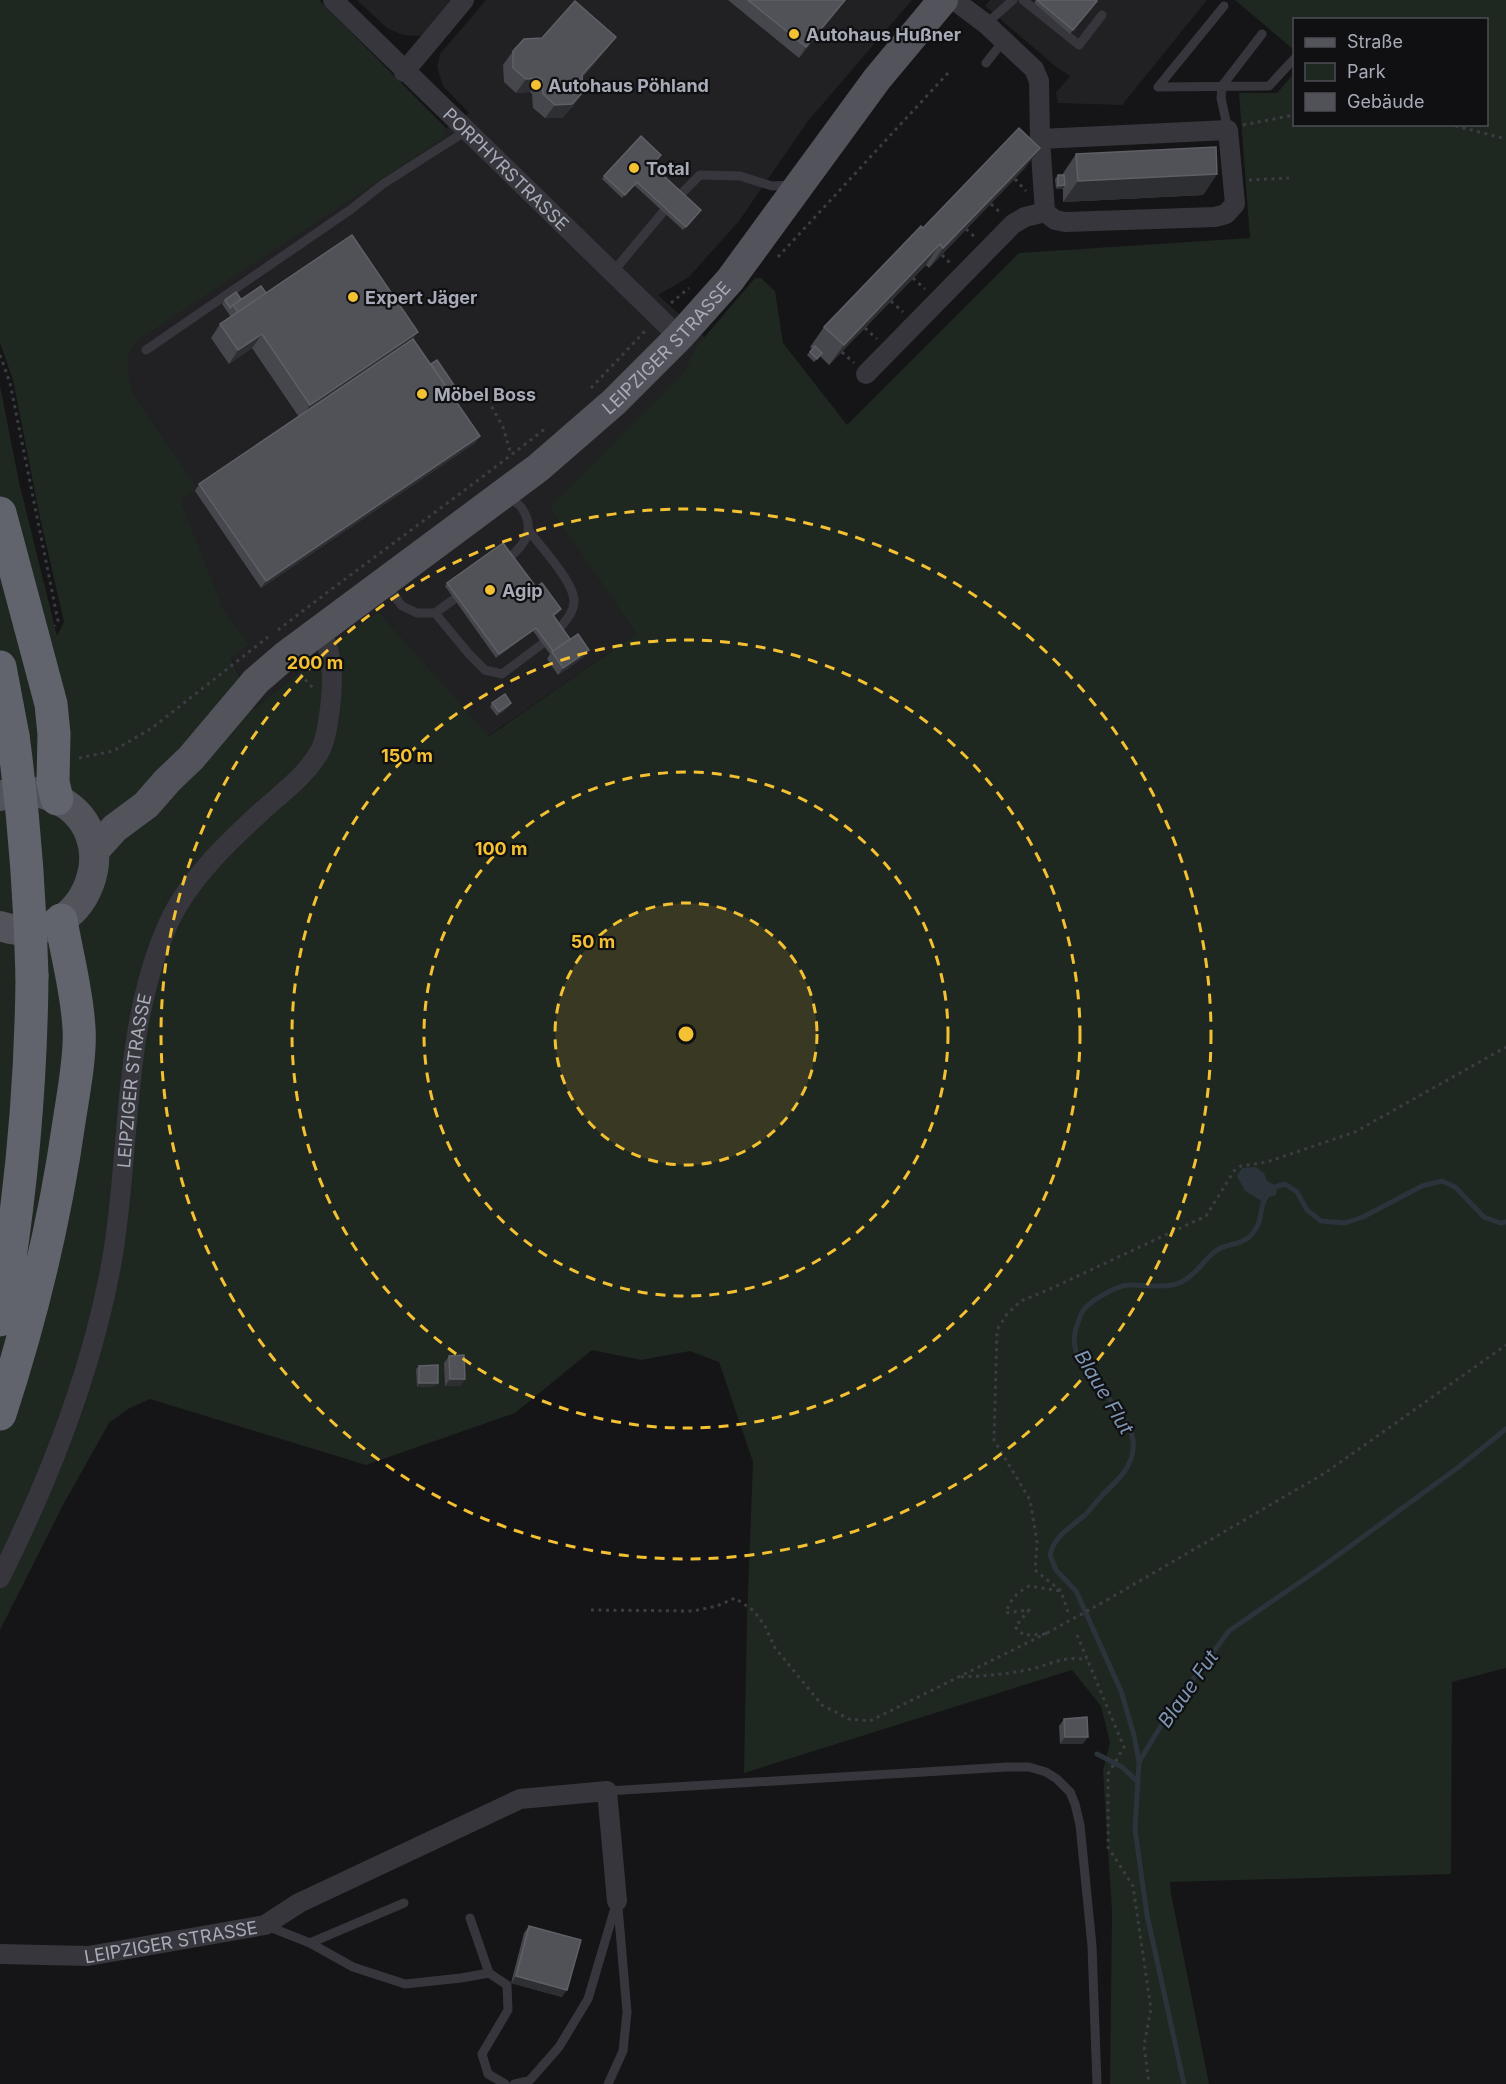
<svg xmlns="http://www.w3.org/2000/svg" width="1506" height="2084" font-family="Inter,sans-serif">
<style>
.built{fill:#212124}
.green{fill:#1f2721}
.water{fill:#2b333b}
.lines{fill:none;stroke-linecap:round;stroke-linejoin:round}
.stream{stroke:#2b333b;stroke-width:5}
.path{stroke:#3c3d43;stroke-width:3;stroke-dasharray:3 4.5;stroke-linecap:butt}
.lane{stroke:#36363c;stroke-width:9}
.street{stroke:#36363c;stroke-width:20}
.primary{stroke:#52535b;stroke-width:30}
.highway{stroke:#62646d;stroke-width:33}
.path-bridge{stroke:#3c3d43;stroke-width:3;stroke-dasharray:3 4.5;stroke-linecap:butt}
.highway-bridge{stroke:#62646d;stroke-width:33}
.wall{fill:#46474c}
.shaded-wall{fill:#2e2f32}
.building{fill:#515258;stroke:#5e6066;stroke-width:1.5}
.ring{fill:none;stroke:#f3c131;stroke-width:3;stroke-dasharray:10 8}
.poi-dot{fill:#f3c131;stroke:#101012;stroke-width:2}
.labels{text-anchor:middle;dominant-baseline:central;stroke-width:4.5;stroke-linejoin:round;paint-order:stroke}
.poi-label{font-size:18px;font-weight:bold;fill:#a7abb7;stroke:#101012;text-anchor:start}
.street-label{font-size:18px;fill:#a7abb7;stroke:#101012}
.water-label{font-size:20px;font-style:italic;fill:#7d96b3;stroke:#101012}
.centre{fill:#f3c131;stroke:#101012;stroke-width:3}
.ring-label{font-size:18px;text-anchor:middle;font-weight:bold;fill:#f3c131;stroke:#101012;stroke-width:4.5;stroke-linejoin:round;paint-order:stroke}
</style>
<rect width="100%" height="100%" fill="#151517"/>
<path class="built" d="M357,0h98l-29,34 -8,2 -15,-1 -16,-7z
M486,0h426l-104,121 -69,100 -50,56 -31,18 54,49 -161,163 85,127 -148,102 -109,-124 -20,13 -105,84 -156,-355 371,-241 -26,-27 -6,-19 3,-13z
M990,0h217l-85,105 -64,-2 -2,-10 14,-17 -15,-10 -70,-60z"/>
<path class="green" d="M0,0h319l126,127 1,3 -3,8 -305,202 -9,13 -2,16 6,25 65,95 -18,10 43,110 26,36 -18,13 23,51 105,-84 20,-13 110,124 147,-102 -86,-127 135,-136 11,-24 59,-69h6l14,13 8,52 64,82 172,-172 231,-15 -11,-145h38l17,-20v51h192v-104h-192v30l-59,-50h271v1668l-54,14 -1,192 -281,8 1,12 38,190h-99l2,-173 -9,-140 7,-29 -9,-36 -29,-36 -328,103 3,-154 6,-157 -34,-100 -29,-11 -49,9 -49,-10 -77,63 -149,52 -216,-66 -22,10 -19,14 -46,82 -63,125v-1244l19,96 38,154 7,-14 -24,-104 -27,-138 -13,-37z"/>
<path class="water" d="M1256,1167l8,6 3,8 10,5 -1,9 -16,5 -15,-9 -8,-15 5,-8z"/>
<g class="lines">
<path class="stream" d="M1097,1754l25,13 16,15
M1139,1762l-5,-27 -13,-44 -45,-100 -20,-21 -6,-15c4,-19 21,-28 35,-40 5,-5 10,-12 15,-17 11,-13 25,-22 31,-39 18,-51 -70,-79 -55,-131 2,-5 4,-13 7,-17 6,-10 35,-26 46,-26 17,-1 39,5 54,-4 14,-7 21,-22 34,-31 11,-7 27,-5 36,-17 8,-10 7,-18 10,-30 2,-5 6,-10 9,-15l13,-4 12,8 10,18 14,11 24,2 18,-6 59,-31 20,-5 13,6 29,30 16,6 6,-1
M1184,2084l-37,-169 -12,-86 4,-67 34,-56 56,-75 90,-62 141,-103 46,-37"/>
<path class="path" d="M1448,124l58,15
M1243,125l51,-10
M1015,179l11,12
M1249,180l40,-2
M991,204l10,9
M966,229l10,9
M942,255l9,9
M778,257l170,-184
M913,278l12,11
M891,301l12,11
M671,303l18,-15
M865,328l12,11
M842,352l12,11
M0,355l10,28 48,238 -3,5
M591,388l55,-58
M488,400l15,27 8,28
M278,630c88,-68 180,-133 268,-202
M300,674l14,15
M79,758l34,-7 39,-23 116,-91
M1107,1600l218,-127 181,-128
M591,1610l102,1 24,-5 18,-8 19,13 11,15 10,22 47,57 27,14 21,2 177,-88
M1068,1612l-7,-21 -26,-21 2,-28 -7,-42 -36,-60 3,-110 10,-16 14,-13 29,-12 156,-73 28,-45 7,-5 26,-4 88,-30 151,-85
M1045,1634l-21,1 -9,-8 14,-17 -23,3c4,-14 11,-20 23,-27l31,5
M1077,1635l47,112 -16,27v73l25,39 18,123 -7,36 5,39
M961,1677c24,-1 47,-3 71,-8 19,-5 34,-14 55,-9"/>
<path class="lane" d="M1023,0l56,45 23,-30
M1224,6l-66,81 111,-1 25,-27
M986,24l27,-24
M986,63l18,-23
M1228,130l-7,-32 1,-12 40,-52
M612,273l51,-61 37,-37 40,1 32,10 20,-1
M146,350l204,-140 33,-26 83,-53
M508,497c5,3 13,8 15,13 12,20 2,34 -13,47
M529,531c12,16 45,51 45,70 0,12 -9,20 -16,29
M386,585l16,21 15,7h18l18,-13
M435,613l34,41 16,16 17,4 40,-30
M607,1791l400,-24h22l17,5 11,7 13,13 5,12 5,21 12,121 5,138
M470,1918l19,55
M267,1926l43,17 94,-40
M310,1943l43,24 52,17 56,-6 28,-5 18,12 1,25 -26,44 6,20 17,10
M514,2084l16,-4 29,-33 29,-48 29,-98
M608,2084l15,-33 4,-39 -9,-105"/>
<g class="street">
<path id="s1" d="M333,0l346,337"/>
<path d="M954,0l32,24 48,45 5,12 1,58 5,73 10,8 10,2 150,-5 11,-3 9,-10 -7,-74 -188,9"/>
<path d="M404,72l60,-72"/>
<path d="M866,374l147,-150 12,-7 20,-5"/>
<path id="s2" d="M0,1578c51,-102 94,-211 113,-324 18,-110 9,-228 56,-332 20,-43 59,-80 93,-111 21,-19 44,-35 58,-60 9,-18 14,-67 11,-87 -1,-12 -6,-24 -10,-35"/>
<path id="s3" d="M0,1954l88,2 177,-31 34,-22 221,-104 87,-8 10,110"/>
</g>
<g class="primary">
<path d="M0,796c16,-6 33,-6 50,0 84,33 37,159 -50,130"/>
<path id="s4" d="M94,851l21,-23 31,-23 21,-24 24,-23 65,-77 29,-25 253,-188 76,-66 65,-65 51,-57 147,-201 66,-79"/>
</g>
<path class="highway" d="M0,513l51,191 3,30 -1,48 4,17
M0,667l13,69
M0,1320c20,-114 31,-228 32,-344
M0,1414c31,-95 55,-193 69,-292 4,-27 12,-67 10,-94 -2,-37 -12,-72 -18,-108"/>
<path class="path-bridge" d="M1047,1633l60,-33"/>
<path class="highway-bridge" d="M13,736c11,80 17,160 19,240"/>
</g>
<path class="wall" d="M728,0h118l-47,58z
M1036,0l58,5 -24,29 -36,-31z
M616,37l-10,13 -24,28 1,14 -10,14 -11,12h-17l-12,-10 -1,-14 -2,-2 -14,1 -12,-11 -1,-17 10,-14 29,-13z
M1076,154l141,20 -14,21 -140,7v-13h-7l-1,-10 3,-4h4z
M659,158l-7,8 49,44 -18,20 -49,-45 -12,13 -20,-19 2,-3z
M1025,168l-96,100 -3,-3 -97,100 -9,-9 -6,6 -7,-7 5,-6 -2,-2 14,-20 99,-99z
M266,293l147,46 18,25 23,21 -6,5 32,46 -5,7 -214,145 -66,-97 4,-7 100,-67 -47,-69 -23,16 -18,-26 9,-14 11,-7 -9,-13 3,-4 16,-1z
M447,583l89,4 25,22 -3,4 -4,3 30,41 -26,18 -11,-16 3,-5 -17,-23 -37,27 -51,-72z
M492,703l17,4 -12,9 -7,-9z
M449,1356l16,23 -5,7h-15l-1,-23z
M419,1366l17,20 -19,1 -1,-18z
M1064,1719l19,25h-23l-1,-18z
M529,1926l33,71 -51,-14 13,-50z"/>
<path class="shaded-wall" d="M845,0h1l-47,58 7,-11z
M616,37l-10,13 -34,39 10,-14z
M539,78l-9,14 -14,1 10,-14z
M583,92l-10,14 -11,12h-17l10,-13z
M1040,148l-15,20 -96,100 14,-20z
M1217,174l-14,21 -140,7 15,-21z
M1065,185l-2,4h-7l2,-3z
M940,244l-14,21 -97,100 15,-20z
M418,332l-10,14 -108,73 10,-14z
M262,334l-10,14 -23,16 9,-14z
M480,436l-5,7 -214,145 5,-7z
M536,628l-3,3 -37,27 3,-4z
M589,650l-5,7 -26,18 5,-7z
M511,703l-2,4 -12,9 2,-4z
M450,1379h15l-5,7h-15z
M419,1383h19l-2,3 -19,1z
M1065,1737h23l-5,7h-23z
M516,1976l51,14 -5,7 -51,-14z"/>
<path class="building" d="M748,0h97l-39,47z
M1037,0h58l2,1 -24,29z
M575,1l41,36 -34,38 1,17 -11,12 -17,1 -12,-11 -1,-14 -3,-2 -13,1 -13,-11v-17l11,-12 18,-1z
M1019,128l21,20 -97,100 -3,-4 -96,101 -20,-18 97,-101 2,2z
M641,136l20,19 -9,10 49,45 -15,17 -49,-45 -12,13 -21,-19z
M1216,147l1,27 -139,7 -2,-27z
M1058,175h6l1,10 -7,1z
M352,235l66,97 -108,73 -48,-71 -24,16 -18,-26z
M261,286l5,7 -28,19 -5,-7z
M236,292l5,7 -8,6 -3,3 -5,-8z
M413,339l67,97 -214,145 -67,-97z
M815,346l7,7 -5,6 -7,-7z
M437,360l17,25 -6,4 -17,-25z
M503,543l33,44 6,-4 19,26 -8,6 17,24 -17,12 -17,-23 -37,26 -52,-71z
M578,634l11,16 -26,18 -11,-16z
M505,694l6,9 -12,9 -7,-9z
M464,1355l1,24h-15l-1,-23z
M438,1365v18h-19v-17z
M1087,1717l1,20h-23l-1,-18z
M529,1926l52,14 -14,50 -51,-14z"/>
<circle cx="686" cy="1034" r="131" fill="#f3c131" fill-opacity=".12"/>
<g class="ring">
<circle cx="686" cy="1034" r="131"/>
<circle cx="686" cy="1034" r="262"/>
<circle cx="686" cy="1034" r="394"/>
<circle cx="686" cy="1034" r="525"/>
</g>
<g class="poi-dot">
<circle cx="794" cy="34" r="6"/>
<circle cx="536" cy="85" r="6"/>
<circle cx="634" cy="168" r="6"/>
<circle cx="353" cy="297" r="6"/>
<circle cx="422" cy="394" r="6"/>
<circle cx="490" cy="590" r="6"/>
</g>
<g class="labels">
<g class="poi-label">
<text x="806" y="34">Autohaus Hußner</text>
<text x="548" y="85">Autohaus Pöhland</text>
<text x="646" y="168">Total</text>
<text x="365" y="297">Expert Jäger</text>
<text x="434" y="394">Möbel Boss</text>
<text x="502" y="590">Agip</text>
</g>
<g class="street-label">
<text stroke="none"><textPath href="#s1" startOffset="242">PORPHYRSTRASSE</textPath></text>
<text stroke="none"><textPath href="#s4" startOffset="765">LEIPZIGER STRASSE</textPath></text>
<text stroke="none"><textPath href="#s2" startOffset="519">LEIPZIGER STRASSE</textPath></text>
<text stroke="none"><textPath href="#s3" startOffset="172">LEIPZIGER STRASSE</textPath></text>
</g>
<g class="water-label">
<text transform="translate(1104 1392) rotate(59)">Blaue Flut</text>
<text transform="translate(1188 1689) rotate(-55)">Blaue Fut</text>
</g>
</g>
<circle cx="686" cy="1034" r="9" class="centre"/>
<g class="ring-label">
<text x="315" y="669">200 m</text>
<text x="407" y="762">150 m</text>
<text x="501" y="855">100 m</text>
<text x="593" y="948">50 m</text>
</g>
<rect x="1293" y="18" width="195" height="108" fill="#101012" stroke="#4c4e54" stroke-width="1.5"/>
<rect x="1305" y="38" width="30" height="9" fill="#52535b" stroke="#4c4e54" stroke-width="1.5"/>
<text x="1347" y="48" font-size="18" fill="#a7abb7">Straße</text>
<rect x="1305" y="63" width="30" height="18" fill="#1f2721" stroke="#4c4e54" stroke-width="1.5"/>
<text x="1347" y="78" font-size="18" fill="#a7abb7">Park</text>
<rect x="1305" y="93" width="30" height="18" fill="#515258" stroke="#4c4e54" stroke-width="1.5"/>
<text x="1347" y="108" font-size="18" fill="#a7abb7">Gebäude</text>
</svg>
